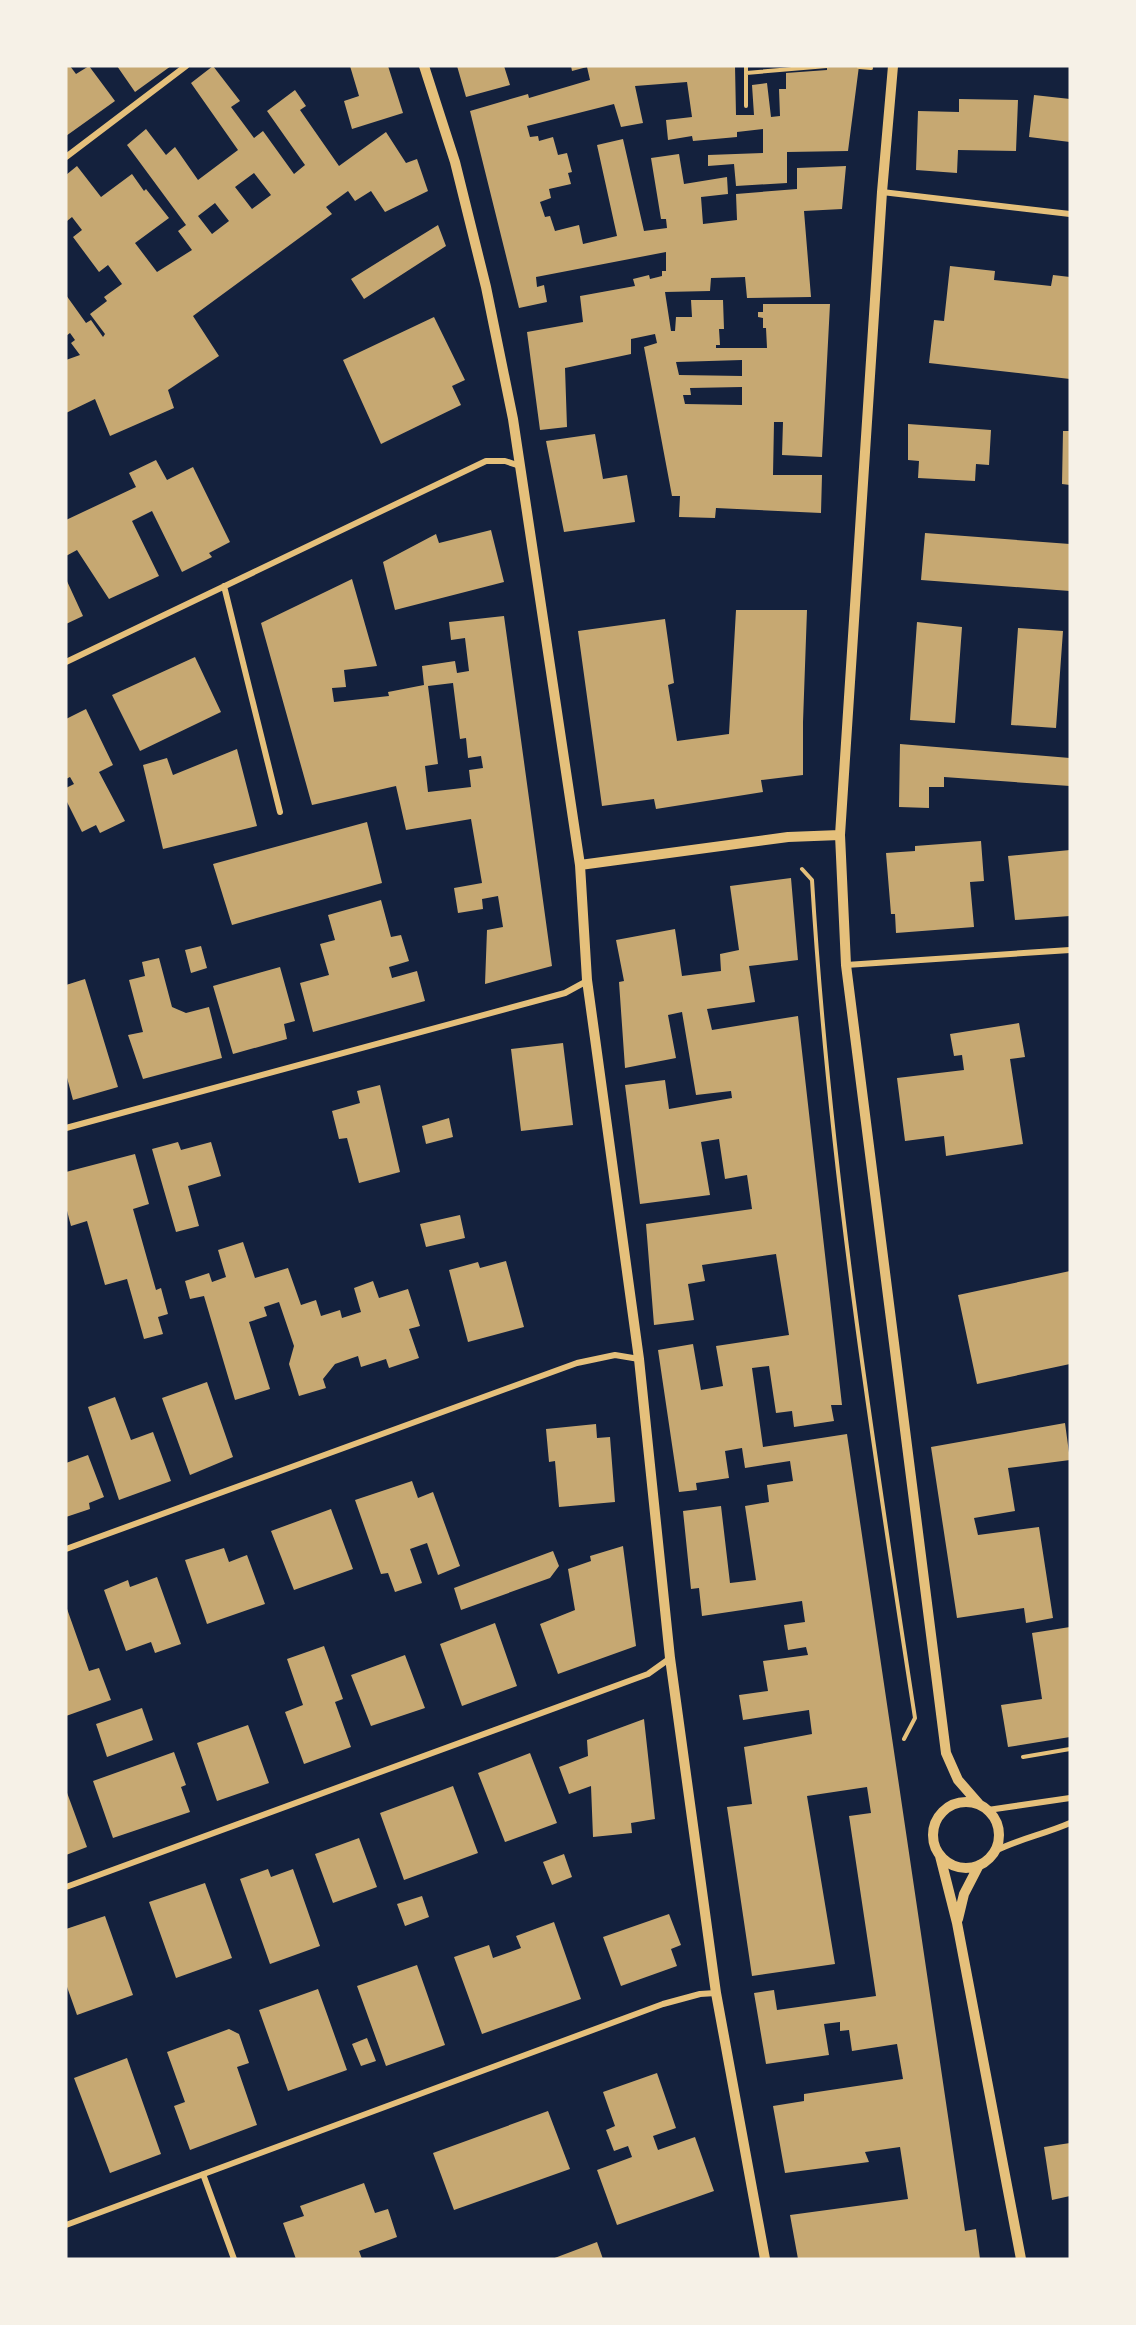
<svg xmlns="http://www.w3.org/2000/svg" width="1136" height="2325" font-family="'Alegreya Sans',sans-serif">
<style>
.building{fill:#c6a872;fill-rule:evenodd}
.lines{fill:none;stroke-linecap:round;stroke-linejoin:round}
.path{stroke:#e5c07b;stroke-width:4}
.minor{stroke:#e5c07b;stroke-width:6}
.tertiary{stroke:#e5c07b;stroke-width:10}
</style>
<rect width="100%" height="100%" fill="#14213d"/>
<path class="building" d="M66,66h4l6,8 13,-8 26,35 -49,35z
M117,66h54l-36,26z
M213,66l27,35 -9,6 23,31 9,-7 31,43 11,-9 -38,-54 28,-21 11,16 -6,4 39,56 47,-34 20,31 11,-4 11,32 -43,21 -14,-21 -16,10 -7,-10 -22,16 6,7 -139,102 26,40 -51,34 6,18 -64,28 -15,-37 -29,14v-53l14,-5 -9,-12 4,-3 -5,-7 -4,3v-41l20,28 5,-3 12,17 2,-3 -15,-20 17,-13 -3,-4 18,-13 -14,-19 -9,7 -26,-35 9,-7 -10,-13 -5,4 -1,-2v-44l11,-9 24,31 31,-23 12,17 2,-2 23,29 -34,25 22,29 35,-22 -14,-19 8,-6 -59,-80 19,-16 20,26 9,-8 23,33 40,-30 -47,-67zM254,173l17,22 -19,14 -17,-22zM215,203l14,18 -17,13 -14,-18z
M350,66h38l15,47 -51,16 -8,-28 15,-5z
M457,66h47l6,19 -44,12z
M571,66h164l1,49h18l-2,-30 15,-2 4,34 9,-1 -1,-27h7v-16l41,-3v-4h32l-11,85 -61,1v31l-51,3 -2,-22 -26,2v-11l55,-2v-24l-26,3v5l-44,4 -1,-5 -24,4 -2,-20 26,-3 -5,-35 -52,4 8,37 -22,4 -7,-23 -87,22 3,11 8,-1 1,5 14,-4 5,18 9,-2 5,19 -4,1 3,11 -22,5 2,9 -11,4 5,15 5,-1 5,15 24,-6 4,19 34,-8 -20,-91 26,-6 21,92 23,-3 -1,-9h-5l-10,-61 28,-4 5,30 43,-7 1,17 -27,3 2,27 34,-4 -1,-26 61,-5v-21l49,-2 -4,43 -38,2 7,86 -64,1 -2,-21 -34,1 -1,13 -45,1 6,39h4l1,-14h16l-1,-17h32l1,29h-5l1,16h-4v3h51l-1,-20h-3v-10l-5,-1v-5h5v-8h67l-8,153 -40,-2 1,-33h-9l-1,53h49l-1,38 -105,-5 -1,10 -36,-1 1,-21h-8l-28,-149 13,-4 -2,-9 -24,5v15l-66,14 2,59 -27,3 -13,-98 56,-10 -3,-26 55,-10 -2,-7 16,-4 1,4 12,-3v-5h4v-19l-130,25 1,10 7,-2 3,17 -28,6 -49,-197 58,-17 1,4 61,-18 -3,-13 -15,4zM742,360v16l-63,-1 -3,-13zM742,387v18l-57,-1 -2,-9h8l-1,-7z
M1034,95l36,4v43l-41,-5z
M959,99l59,1 -2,51 -58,-1 -1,23 -41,-3 2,-59 41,1z
M438,225l8,21 -82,53 -13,-20z
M950,266l45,5 -1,9 57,6 2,-11 17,2v102l-141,-16 5,-43 10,1z
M434,317l31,63 -13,6 9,19 -80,39 -38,-84z
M908,424l83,6 -2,35 -13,-1 -1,17 -57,-3 1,-17 -11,-1z
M1063,431h7v54l-8,-1z
M595,434l8,45 24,-4 8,47 -71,10 -18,-91z
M156,460l11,20 26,-13 37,75 -21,11 3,4 -30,15 -30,-61 -20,10 27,55 -50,23 -32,-49 -11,6v-36l70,-33 -7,-14z
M491,530l13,52 -109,28 -12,-48 53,-28 3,9z
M925,533l145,11v47l-149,-11z
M66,579l17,37 -17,8z
M352,579l25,87 -33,4 2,17 -14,1 2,14 55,-6 -1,-4 36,-7 -2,-19 33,-5 2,12 12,-2 -4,-33 -14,2 -2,-18 55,-6 48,350 -67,18 2,-54 16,-3 -5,-31 -16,3 1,10 -25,4 -4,-25 28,-5 -11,-64 -65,11 -10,-44 -84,19 -51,-182zM453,683l7,56 6,-1 2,20 13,-2 2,12 -14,2 2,17 -43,5 -3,-26 13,-2 -10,-78z
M736,610h71l-4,112v53l-42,5 2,12 -107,17 -2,-10 -52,7 -24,-175 87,-12 9,64 -6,2 9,56 52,-7z
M917,622l45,5 -7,96 -45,-3z
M1018,628l45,3 -7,97 -45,-3z
M195,657l26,55 -81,39 -28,-56z
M86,709l27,56 -14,7 26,49 -25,12 -4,-8 -14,7 -16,-32v-12l8,-4 -4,-7 -4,2v-60z
M900,744l170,14v28l-126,-9v10h-15v21l-30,-1z
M237,749l20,77 -94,23 -20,-84 24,-7 6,17z
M367,822l15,61 -150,42 -19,-61z
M981,841l3,40 -14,1 4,45 -78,6 -1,-19h-4l-5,-61 29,-2v-5z
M1070,850v66l-55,4 -7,-64z
M791,878l7,82 -49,6 6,36 -48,7 5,21 86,-14 44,389h-11l3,16 -40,6 -2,-16 -16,2 -7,-47 -17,2 11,79 84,-13 118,797 11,-2 4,30h-182l-8,-44 118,-16 -8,-52 -35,5 4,10 -84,11 -12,-67 31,-5v-7l99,-15 -6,-35 -45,7 -3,-21 -9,1v-9l-16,2 5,31 -63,9 -12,-71 20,-3 3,20 99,-14 -27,-180 22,-3 -4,-26 -60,9 28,168 -83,12 -25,-169 25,-3 -8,-57 68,-13 -3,-24 -66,10 -4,-25 29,-4 -5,-30 45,-6 -2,-8 -18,3 -4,-25 21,-3 -3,-21 -100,15 -3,-28 -8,1 -8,-78 38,-5 9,77 26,-3 -11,-74 24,-4 -2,-17 26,-4 -3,-20 -45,7 -3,-20 -17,3 4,27 -33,5 1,7 -18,2 -21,-142 35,-6 8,46 22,-4 -7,-40 73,-11 -13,-81 -74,11 3,16 -17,3 6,36 -40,5 -8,-101 106,-15 -5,-34 -22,4 -6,-40 -18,3 9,53 -70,9 -15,-119 40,-5 4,29 63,-11 -1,-7 -35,4 -14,-83 -14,3 8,43 -51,10 -6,-86 5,-1 -8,-41 59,-11 7,47 39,-5 -1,-17 19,-4 -9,-64z
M381,900l10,37 10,-2 8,26 -20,6 3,11 25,-7 8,30 -112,31 -13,-49 29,-8 -9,-31 15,-4 -7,-25z
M201,946l6,22 -16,5 -6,-23z
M159,958l13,49 14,6 23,-6 13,51 -79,21 -15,-44 15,-3 -14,-52 16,-4 -3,-14z
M280,967l15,54 -11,3 3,15 -54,15 -20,-68z
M85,979l33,108 -45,13 -7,-26v-89z
M1019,1023l6,34 -15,2 13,85 -77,12 -2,-20 -39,5 -8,-63 67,-8 -2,-15 -8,1 -4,-22z
M563,1043l10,82 -52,6 -10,-82z
M380,1085l20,87 -41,11 -12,-45 -8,1 -7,-28 28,-8 -3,-12z
M449,1118l4,19 -27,7 -4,-18z
M178,1142l3,8 30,-8 10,34 -33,10 11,40 -23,6 -24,-83z
M135,1154l14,50 -16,5 23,81 5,-2 7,26 -10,3 5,17 -19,5 -17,-60 -22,6 -18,-64 -16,5 -5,-19v-35z
M460,1215l5,23 -39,9 -6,-23z
M243,1242l12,36 33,-10 13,37 15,-5 5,16 19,-6 2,8 19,-6 -7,-24 19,-7 6,17 29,-9 12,37 -11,3 10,29 -30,10 -3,-9 -25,8 -3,-11 -23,8 -12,15 3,9 -27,8 -10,-32 5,-18 -15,-44 -15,5 3,9 -18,6 21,67 -35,11 -31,-104 -14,3 -5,-18 24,-8 3,9 14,-5 -8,-27z
M506,1261l18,66 -56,15 -19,-72 29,-8 2,6z
M1070,1271v93l-93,20 -19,-89z
M207,1382l26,75 -43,18 -28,-77z
M115,1397l16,43 22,-8 18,49 -52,19 -31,-93z
M1065,1423l5,37 -62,8 7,43 -41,7 4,17 61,-8 14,91 -27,5 -2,-15 -67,10 -26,-171z
M596,1424l1,14 13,-1 5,65 -56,5 -4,-46 -6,1 -3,-33z
M88,1455l16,42 -15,6 1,6 -24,8v-54z
M412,1481l6,17 15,-6 27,74 -22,9 -11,-32 -17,6 12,34 -27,9 -7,-19 -7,1 -26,-74z
M331,1509l22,60 -59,21 -23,-59z
M623,1546l13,100 -78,28 -18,-50 35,-14 -7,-41 23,-8 -1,-5z
M224,1548l5,14 18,-7 18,49 -58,20 -22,-64z
M553,1551l6,15 -9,12 -89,32 -7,-22z
M157,1577l24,67 -26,9 -4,-11 -25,9 -22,-61 24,-10 2,7z
M66,1606l23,65 10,-3 12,32 -45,16z
M495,1623l22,63 -55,20 -22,-62z
M1070,1627v110l-62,10 -7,-42 41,-6 -10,-66z
M324,1646l19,53 -8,3 16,45 -47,17 -19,-52 18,-7 -16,-46z
M405,1655l20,53 -54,18 -20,-51z
M142,1708l11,32 -46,17 -11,-33z
M644,1719l11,100 -24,4 1,10 -39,4 -2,-51 -22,8 -10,-27 29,-11 -1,-16z
M248,1725l21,58 -52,18 -20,-58z
M174,1752l12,33 -5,2 9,25 -77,26 -20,-57z
M530,1753l27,70 -52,19 -27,-69z
M453,1786l25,67 -74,27 -24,-67z
M66,1790l21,57 -21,8z
M359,1838l18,49 -44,16 -18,-49z
M564,1854l8,23 -20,8 -9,-23z
M268,1869l3,8 22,-8 27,77 -50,18 -30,-85z
M205,1883l27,75 -56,20 -27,-76z
M422,1896l7,21 -24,9 -8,-22z
M669,1914l12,31 -10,4 6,17 -56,20 -18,-49z
M105,1916l28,79 -56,20 -11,-31v-55z
M554,1922l27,77 -99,35 -28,-77 35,-12 4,13 28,-10 -5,-12z
M417,1965l28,80 -59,21 -29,-80z
M318,1989l29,81 -59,21 -29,-81z
M229,2029l10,5 10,29 -12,4 20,58 -67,25 -16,-44 11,-4 -18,-50z
M367,2038l9,23 -15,5 -9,-22z
M127,2058l34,96 -51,19 -36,-95z
M657,2073l19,55 -23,8 5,14 37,-13 19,54 -97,34 -20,-55 35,-13 -4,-11 -14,5 -8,-21 9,-4 -12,-34z
M548,2111l22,58 -116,41 -21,-57z
M1070,2143v53l-18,4 -8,-53z
M364,2183l11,30 13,-4 9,28 -38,14 3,8h-66l-13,-36 21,-7 -4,-10z
M597,2242l6,17h-51z"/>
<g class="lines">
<path class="path" d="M859,67l12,1
M746,73l81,-7
M746,106v-40
M802,869l10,11c17,281 60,560 103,838l-11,21
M1023,1757l47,-8"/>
<path class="minor" d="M66,157l120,-91
M882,192l188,22
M224,586l56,226
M66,662l420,-201h19l15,5
M846,965l224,-15
M66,1128l499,-135 22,-12
M66,1549l511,-186 38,-8 24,4
M988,1810l82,-12
M995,1851c24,-12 50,-17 75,-28
M66,1887l582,-213 21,-15
M203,2174l31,85
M66,2225l597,-221 37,-10 16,-1"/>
<path class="tertiary" d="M424,66l31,96 31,125 27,132 67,446 7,115 52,379 31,299 46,335 49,266
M893,66l-11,126 -42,643 6,130 100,788 12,27 21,24
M580,865l208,-28 52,-2
M933 1835a33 33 0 1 1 66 0a33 33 0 1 1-66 0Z
M940,1856l17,67 64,336
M958,1919l6,-25 15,-29"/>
</g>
<rect width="1136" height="2325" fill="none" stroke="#f6f1e7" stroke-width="135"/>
</svg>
